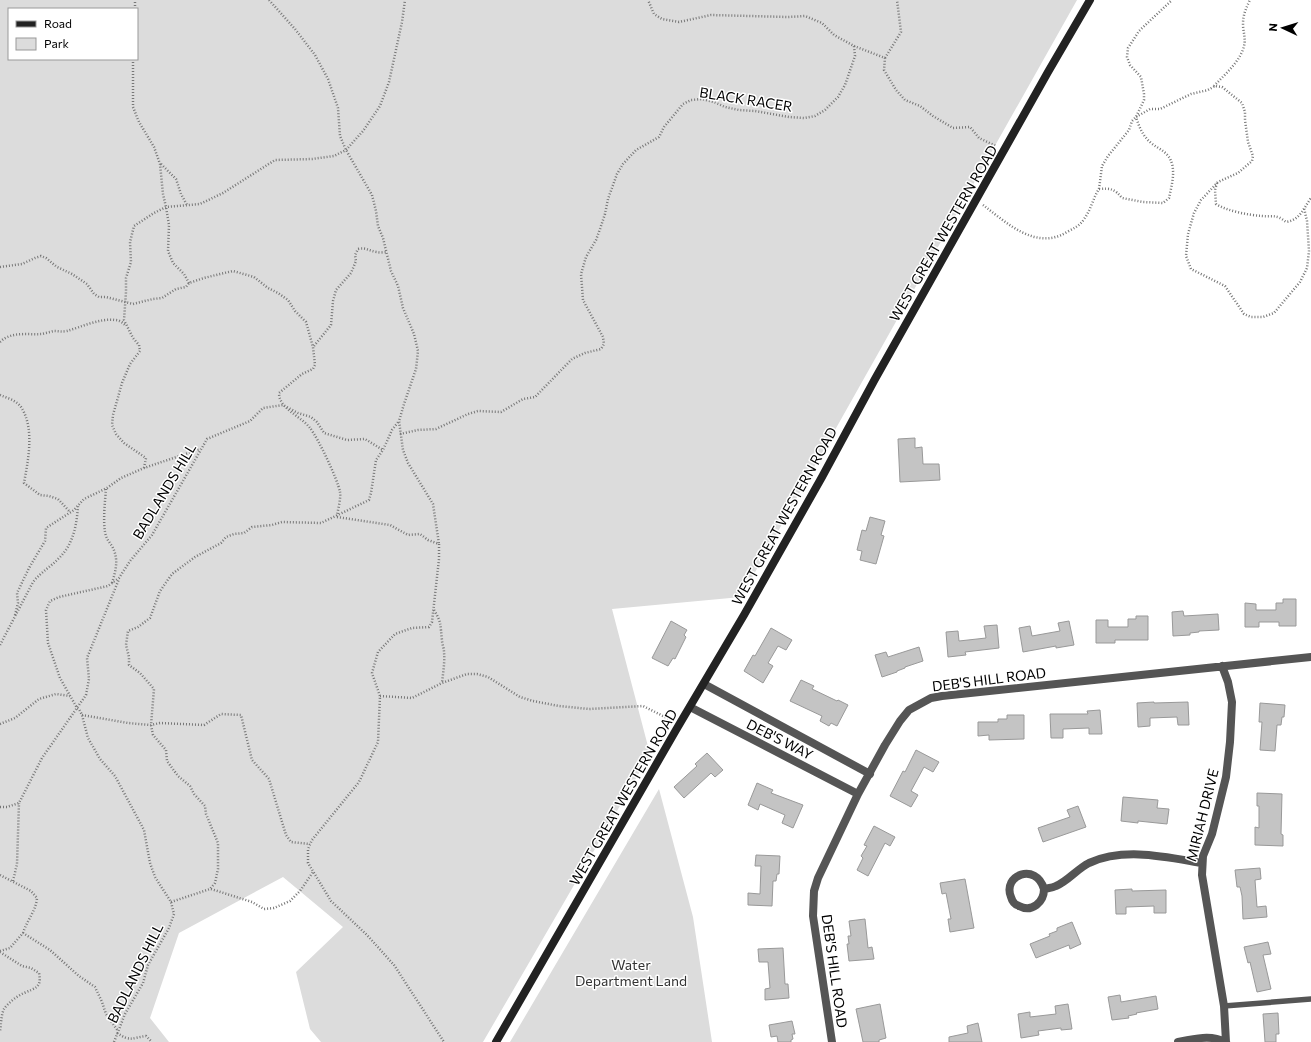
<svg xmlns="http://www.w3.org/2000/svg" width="1311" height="1042" font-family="Commissioner,sans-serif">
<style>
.green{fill:#dcdcdc;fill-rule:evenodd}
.building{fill:#c4c4c4;stroke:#999}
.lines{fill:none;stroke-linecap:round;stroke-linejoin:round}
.path{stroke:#777;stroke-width:2.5;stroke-dasharray:1 2;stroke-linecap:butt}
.lane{stroke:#555;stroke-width:5.5}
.street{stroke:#555;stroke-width:8}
.secondary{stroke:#222;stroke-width:8}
.labels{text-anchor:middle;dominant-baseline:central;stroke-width:3;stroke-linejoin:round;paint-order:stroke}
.street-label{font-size:14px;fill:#000;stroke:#fff}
.park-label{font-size:14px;fill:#333;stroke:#fff}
</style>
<rect width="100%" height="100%" fill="#fff"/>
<path class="green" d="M0,0h1077l-336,597 -129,12 38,145 -167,288h-162l-11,-13 -14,-57 47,-45 -60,-50 -104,56 -29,85 19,24h-169zM9,9h128v50h-128z
M659,789l34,128 19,125h-202z"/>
<path class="building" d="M915,438v10l7,-1 1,17h16l1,16 -40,2 -2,-43z
M870,517l15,4 -4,14 3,1 -8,28 -16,-4 2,-9 -5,-1 5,-20 4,1z
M1283,599h13v27h-17v-4h-20v5h-14v-24l11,1v6h20v-7h7z
M1183,611l1,5 34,-2 1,16 -20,1v1l-9,1v2l-17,1 -1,-24z
M1136,616h12v24h-33v3h-19v-23h12v7h20v-8h8z
M671,621l16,9 -3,5 2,2 -11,22 -2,-1 -5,8 -16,-8z
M1069,621l5,24 -18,3v-2l-33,6 -4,-24 11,-2 2,10 28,-5 -2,-8z
M997,625l2,23 -34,4 1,3 -18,2 -2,-25 12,-1 1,10 27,-3 -2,-12z
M771,628l21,12 -6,10 -8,-4 -10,17 5,3 -10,17 -19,-12 9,-16 2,1z
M919,647l4,14 -18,6v1l-8,3v1l-15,5 -7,-22 11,-3 2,5z
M801,680l13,6 -2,3 25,12 1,-1 10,5 -11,21 -6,-3 -2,3 -9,-5 2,-5 -32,-15z
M1154,702v1l34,-1 1,23h-11l-1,-8 -27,1v8l-12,1 -1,-24z
M1260,703l25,2 -1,12h-2l-1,8h-4l-2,26 -15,-1 2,-28h-3z
M1100,710l2,24h-13v-6l-26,1v9h-12l-1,-24h38l-1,-3z
M1007,715h17v24l-35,1v-5l-11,1v-14h20v-3h9z
M916,750l23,12 -6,10 -9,-5 -13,24 7,4 -7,12 -21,-11 13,-25 2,1z
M707,753l16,17 -8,7 -4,-4 -27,25 -10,-11 23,-21 -2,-2z
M757,783l16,7 -2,3 32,12 -10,23 -11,-5 3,-8 -25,-11 -2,6 -10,-5z
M1257,793l25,1 -1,40 2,1v11l-28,-1v-18l4,1v-22h-2z
M1123,797l35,3 -1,8 12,1 -2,15 -29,-3v2l-17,-2z
M1078,806l8,21 -43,15 -5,-14 32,-11 -3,-7z
M874,826l21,11 -5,9 -5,-3 -17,33 -11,-6 6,-12 -2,-2 6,-10 -3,-1z
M756,855l24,1 -1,18h-2l-1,7h-3l-1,25 -24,-1v-12l12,1 1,-28h-6z
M1260,868l1,11 -6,1 2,27 9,-1 1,11 -24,2 -1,-23 -2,-9h-3l-2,-17z
M965,879l9,49 -24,4 -2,-13h3l-5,-26 -4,1 -2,-11z
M1132,889v2l34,-1v23h-12v-7l-28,1v7h-10l-1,-24z
M865,919l3,29 4,-1 2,12 -25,2 -2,-17h2l-1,-8h3l-2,-15z
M1072,922l9,22 -11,5 -1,-4 -33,13 -6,-14 20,-8 -1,-2 8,-3v-3z
M1268,942l3,12 -8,1 8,34 -14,3 -7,-30 -2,1 -4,-16z
M783,948l2,36h3l1,14 -24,2v-11l5,-1 -2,-26h-9l-1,-13z
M1120,995l1,7 35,-6 2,13 -22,4 1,1 -9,2 1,2 -17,2 -4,-23z
M880,1004l6,34 -7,2v2h-16l-7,-33z
M1068,1004l4,25 -11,1v-2l-23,3 1,4 -18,3 -3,-24 12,-2v5l26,-3 -1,-8z
M1278,1013l1,21h-3v8h-11l-2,-28z
M792,1021l3,13h-3l1,5 -2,1v2h-13l-1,-6 -6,1 -2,-12z
M978,1023l4,19h-33v-5l19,-4 -1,-7z"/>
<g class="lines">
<path class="path" d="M269,0l26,29 20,26 13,24 10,29 2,28 6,14 26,45 4,16 2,15 5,12 8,33 7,15 5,22 11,26 4,17 -2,18 -12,35 -5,17 4,29 5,13 25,41 6,40
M135,9v-9
M854,46l31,12 -1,12 12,20 9,10 15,6 13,10 20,12 17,-1 9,11 17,8
M885,58l16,-26 -4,-32
M133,59v48l6,15 15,25 6,17 3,30 3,13 3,18 -1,26 5,12 11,11 5,9
M1214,86c11,-12 26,-24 30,-40 2,-8 -1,-14 -1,-22 0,-9 3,-16 7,-24
M161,164l15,15 5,15 6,11
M1217,183l-2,7 1,14c11,7 32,11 46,12 12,1 14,-2 24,6 14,-2 17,-13 25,-24
M1099,189l3,-23 6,-10 21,-26 3,-9 4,-4 8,-17v-6l-3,-17 -11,-12 -3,-8 1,-9 11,-17 33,-31
M983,205c24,18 53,46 84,27 7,-4 13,-6 17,-13 7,-9 9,-21 15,-30 11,-1 16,0 23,9l21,4 20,1 6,-5c2,-10 6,-23 3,-34 -3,-12 -12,-14 -21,-21 -8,-7 -12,-16 -15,-26l14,-8h10l31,-15 17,-4 7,-4 7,1 20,16 3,9v8l3,22 5,14 -1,5 -14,12 -20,9 -17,18 -7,13 -6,21 -2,22 5,13 34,17 19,28 7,3h12l11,-4 26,-31 7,-14 2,-17 -2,-30 -3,-13
M0,267l22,-3 13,-6 6,-2 5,2 11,9 15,7 15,10 7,10 5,3h7l27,7 20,-5 9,-1 14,-9 10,-2 3,-4 15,-5 16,-4 13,-3 21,6 14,11 10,5 10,7 7,11 11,11 7,25 2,18 -2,4 -11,5 -23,19c0,16 22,23 31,35 8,10 28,52 30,64 1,7 -2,17 -3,24
M0,342c11,-11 28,-7 42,-8 4,-1 8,-2 12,-3 4,0 8,1 13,0 14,-4 33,-13 48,-11 5,0 8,3 11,6
M314,346l17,-21 2,-24 3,-11 15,-17 5,-12 -1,-6 3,-6c8,-2 11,2 19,3 3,1 7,0 10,0
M0,395c7,3 16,5 21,12 14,21 7,54 3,76l16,12 9,1 9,3 12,13
M400,434l18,-4 18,-1 32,-15 10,-3 23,1 22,-13 12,-2 37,-38 13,-6 16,-4 3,-5 -1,-7 -20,-37 -2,-26 5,-17 10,-17 4,-11 5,-15 3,-15 9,-25 6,-10 13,-14 23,-13 5,-10 19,-23 8,-4 11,-1 12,3 11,5 14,3 16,1 34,6 15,1 11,-2 10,-6 13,-13 7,-12 10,-29 -1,-10 -20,-11 -12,-12 -17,-7 -17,1 -77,-2 -32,7 -17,-3 -8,-5 -6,-14
M144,468l2,-10 -22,-15 -8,-9 -4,-9 1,-10 9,-32 8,-19 10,-13 -1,-6 -6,-7 -9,-18 2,-28v-14l5,-16 -1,-20 4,-16 20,-13 12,-6 34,-3 23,-11 52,-33 37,-1 22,-3 12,-6 17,-19 17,-25 9,-24 13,-60 3,-22
M106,489c-1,12 -3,31 -1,43 1,6 4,10 7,14 7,13 4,24 0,37
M337,517l53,8 18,10 12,-1 8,6 11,4v15l-7,63 -3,5 -17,1 -17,6 -17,18 -6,21 8,23 -2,46 -19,40 -47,58 -4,9v14l23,38 36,34 27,30 50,77
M434,610c8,13 6,15 8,30 0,4 2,8 2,12 1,10 -1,21 -2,31
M15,615l3,-12 -1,-10 12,-25 16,-27 1,-13 28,-18 10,-11 23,-11 14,-10 23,-10 56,-19
M0,645l33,-63c9,-11 19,-16 27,-25 14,-14 17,-34 18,-52
M380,696l32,2 30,-15 25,-9h10l11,3 32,20 13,4 26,5 30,3 54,-3 28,14
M82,715l46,8 23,2 9,-2 44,2 17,-11 20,1 11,45 17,19 17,56 5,7 19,2
M0,724l15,-6 24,-19 17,-5 14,2
M0,807h7l12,-4 23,-45 44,-63 3,-16 -2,-21 32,-79
M0,875l31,16 6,7c-1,13 -10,22 -14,35
M13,881l4,-17 2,-61
M211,889l41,13 12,7 10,-1 16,-7 10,-10 13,-19
M171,902l39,-13 5,-6 3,-14v-26l-12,-29 -1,-8 -11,-12 -4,-8 -12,-10 -11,-15 -1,-11 -13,-15 -2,-10 3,-36 -14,-16 -11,-8v-8l-3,-12 2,-14 10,-4 12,-9 10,-27 12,-17 23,-17 26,-14 5,-6 8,-3 10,-1 8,-6 20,-2 10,-3 39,1 48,-23 2,-7 5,-33 7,-10 9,-20 7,-9
M0,951l10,-3 13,-15 27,17 29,26 16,11 7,15 4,12 12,17
M0,952l22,14 9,2 8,5c3,15 -4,15 -15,20 -7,3 -16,10 -20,16 -3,6 -3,16 -4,22
M117,1033c14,9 14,5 29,3l6,6
M114,1042l11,-28 18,-31 5,-18 21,-37 5,-14 -3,-12 -16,-25 -5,-14 -6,-33 -29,-54 -15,-17 -12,-21 -6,-23 -3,-6 -2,-1 -17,-30 -12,-35 -2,-33 4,-9 9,-4 49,-11 11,-8 11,-17 22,-26 55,-96 43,-18 13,-13 20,-3 15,8 13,4 6,5 7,11 23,7 18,-1 18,11"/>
<path class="lane" d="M1224,1006l87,-7"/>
<path class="street" d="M1222,666l6,16 4,20 -2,40 -4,35 -14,57 -9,22 -1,19 22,131 2,36
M704,684l166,90
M690,707l168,87
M1044,889c-8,-27 -42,-14 -33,8 1,4 4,8 8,9 13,7 25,-4 25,-17 4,-1 8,-1 12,-3 12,-5 21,-17 33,-23 35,-16 77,-6 113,0
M832,1042l-19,-126 1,-25 4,-13 40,-84 27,-49 15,-24 9,-11 22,-12 11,-2 369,-39
M1178,1042c18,-3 31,-8 48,0"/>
<path class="secondary" d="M496,1042l180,-312 68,-115 78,-138 53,-98 173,-307 42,-72"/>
</g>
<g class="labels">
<g class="street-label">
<text transform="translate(746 99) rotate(9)">BLACK RACER</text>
<text transform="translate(943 233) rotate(-60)">WEST GREAT WESTERN ROAD</text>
<text transform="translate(164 491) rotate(-59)">BADLANDS HILL</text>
<text transform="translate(784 516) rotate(-61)">WEST GREAT WESTERN ROAD</text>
<text transform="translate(989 679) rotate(-7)">DEB'S HILL ROAD</text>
<text transform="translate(780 739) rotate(27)">DEB'S WAY</text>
<text transform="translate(623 797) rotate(-60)">WEST GREAT WESTERN ROAD</text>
<text transform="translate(1202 815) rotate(-76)">MIRIAH DRIVE</text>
<text transform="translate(835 971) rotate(82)">DEB'S HILL ROAD</text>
<text transform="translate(135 973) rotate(-64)">BADLANDS HILL</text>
</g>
<g class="park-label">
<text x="631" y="964">Water<tspan x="631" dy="16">Department Land</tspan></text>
</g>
</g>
<rect x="8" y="8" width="130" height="52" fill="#ffffff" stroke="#999999"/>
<rect x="16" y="21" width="20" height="6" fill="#222222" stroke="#999999"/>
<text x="44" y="28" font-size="12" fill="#000000">Road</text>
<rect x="16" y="38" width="20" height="12" fill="#dcdcdc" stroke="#999999"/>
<text x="44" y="48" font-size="12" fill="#000000">Park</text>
<g transform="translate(1283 28) rotate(274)" stroke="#ffffff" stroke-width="3" paint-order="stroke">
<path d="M0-3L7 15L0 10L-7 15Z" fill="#000000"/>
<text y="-6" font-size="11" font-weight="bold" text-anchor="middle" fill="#000000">N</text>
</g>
</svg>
